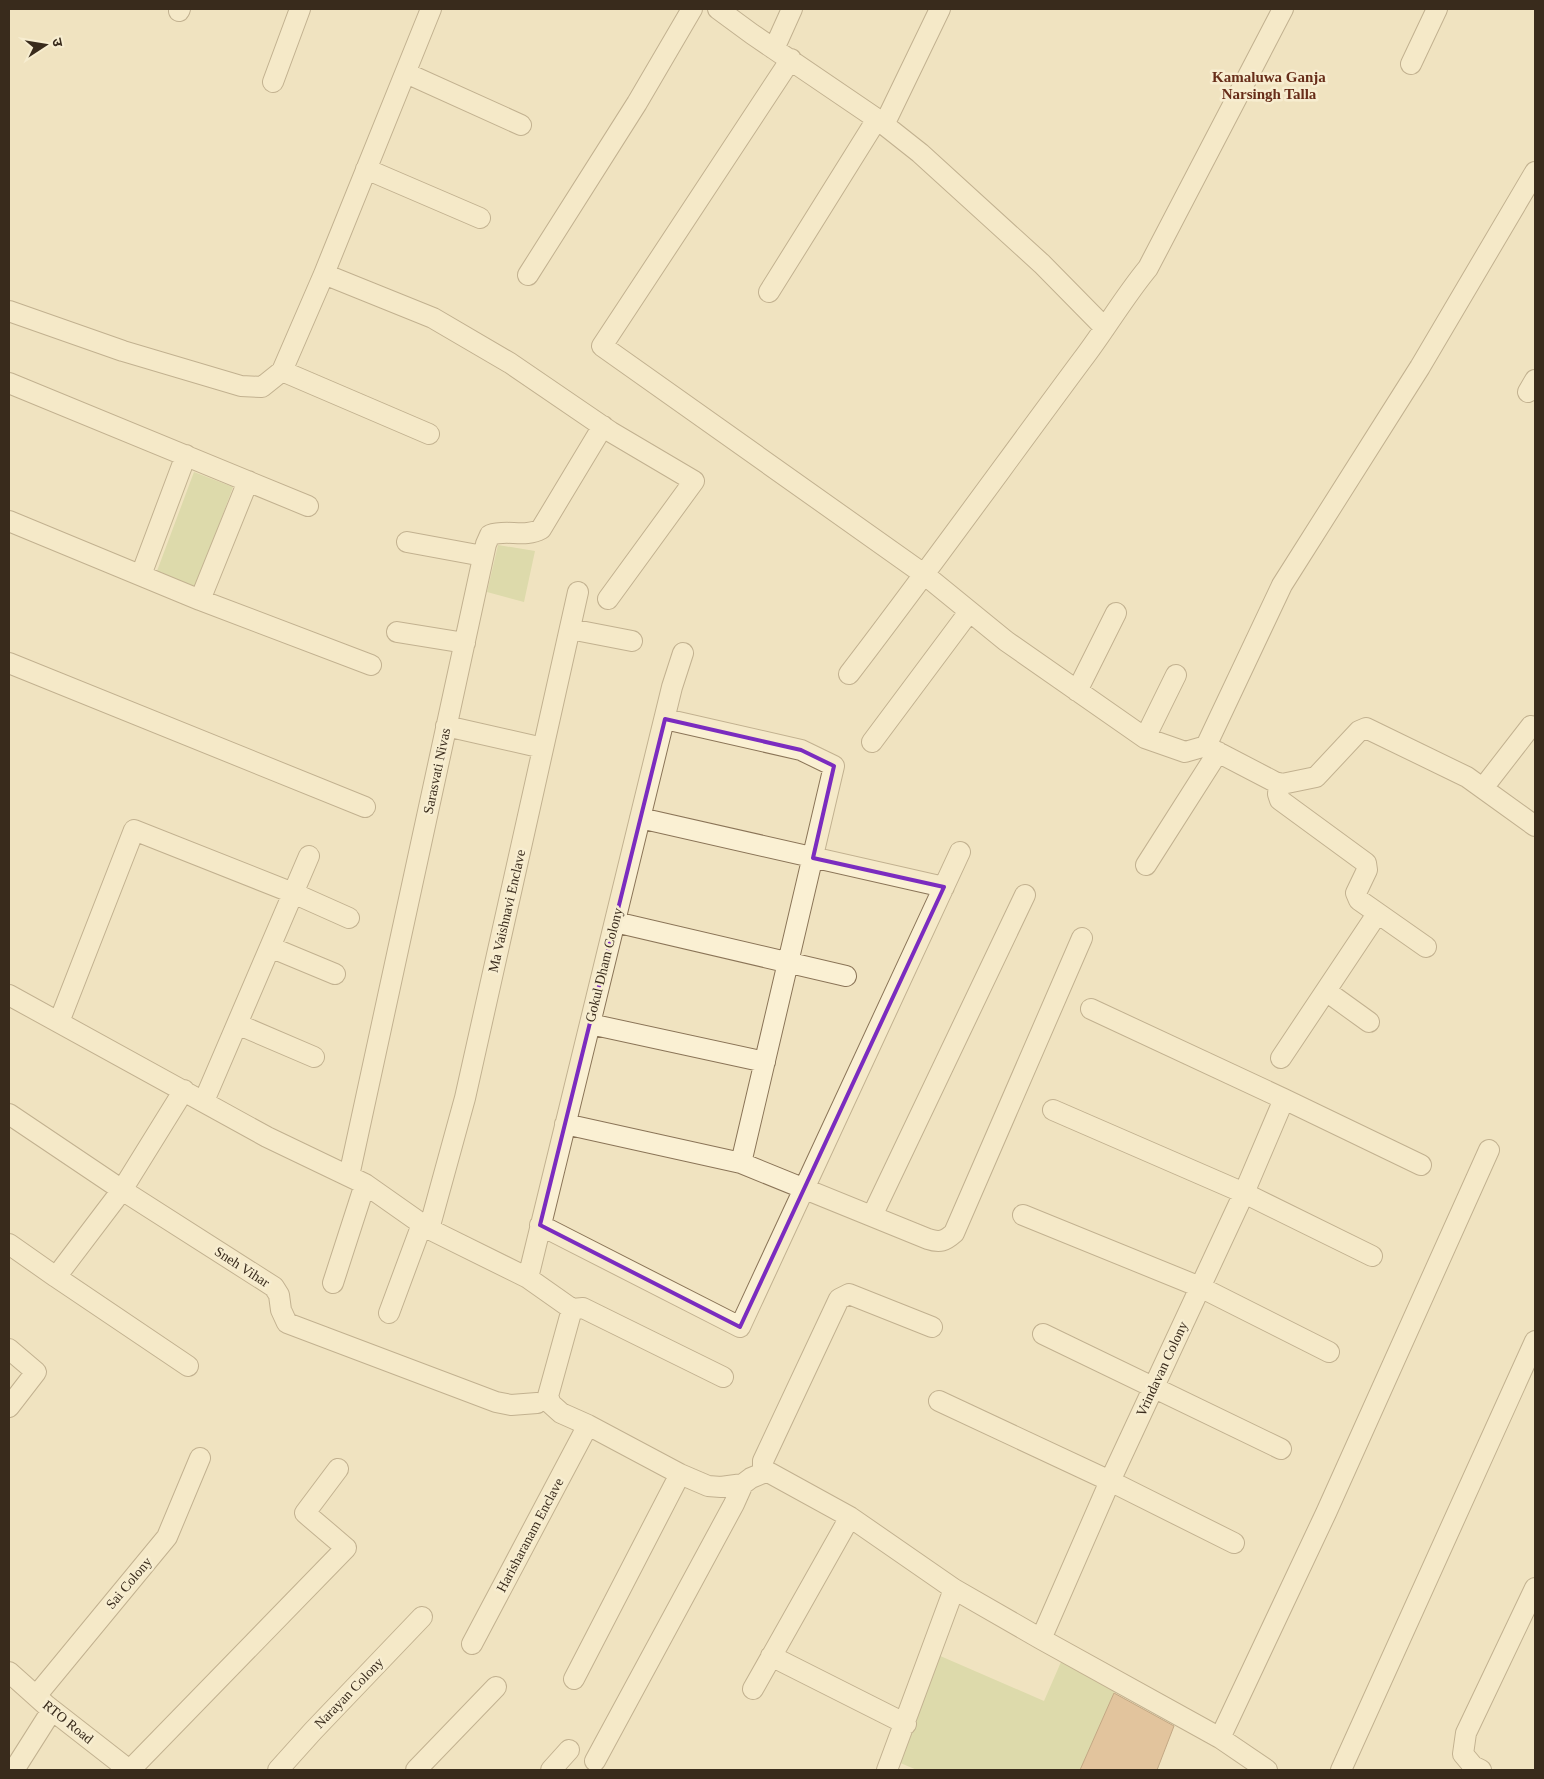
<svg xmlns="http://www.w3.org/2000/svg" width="1544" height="1779" font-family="'Times New Roman','Noto Sans Devanagari',serif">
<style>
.green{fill:#c5ce93}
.building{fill:#d09e73;stroke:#8a5e3b}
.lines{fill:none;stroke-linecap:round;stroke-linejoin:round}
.minor-casing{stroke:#8a7457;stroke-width:22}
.minor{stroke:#faf0d3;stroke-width:20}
.marked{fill:none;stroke:#7b2cbf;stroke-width:4;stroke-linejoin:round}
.labels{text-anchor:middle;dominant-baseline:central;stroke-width:5;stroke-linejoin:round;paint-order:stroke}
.street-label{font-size:14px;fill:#392b1c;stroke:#f7edd0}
.neighbourhood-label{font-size:15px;font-weight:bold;fill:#672d19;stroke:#f7edd0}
</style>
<rect width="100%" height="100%" fill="#f0e3c0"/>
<path class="green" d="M194,472l39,15 -37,100 -39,-16z
M498,545l37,6 -11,51 -37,-10z
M938,1655l106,46 17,-39 54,29 -35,79h-163l-19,-8z"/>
<path class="building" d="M1114,1693l60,33 -17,44h-77z"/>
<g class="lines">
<defs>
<path id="minor" d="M718,9l34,25 125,85 43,34 122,111 63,64
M179,11l1,-2
M774,49l18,-40
M791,59l-189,287 323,229 81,66 139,97 40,14 21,-6 69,36 7,2 34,-7 43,-46 7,-3 101,49 68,49
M1411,64l26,-55
M406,73l115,52
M273,82l27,-73
M884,125l56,-116
M366,169l114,49
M324,274l109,44 77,45 101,69 83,49 -86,118
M528,275l109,-172 55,-94
M769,292l108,-173
M9,311l114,40 118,35 21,1 20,-16 42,-97 107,-265
M282,371l147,63
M9,383l299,123
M1528,392l7,-12
M9,521l191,79 171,65
M407,542l76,14
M141,575l45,-120
M200,600l48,-119
M570,629l62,12
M397,632l68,11
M9,663l356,144
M849,674c79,-103 155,-209 233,-314 23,-30 42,-63 66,-92l135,-259
M1077,691l39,-78
M665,719l136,31 33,16 -93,397
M446,726l97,22
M1145,738l31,-63
M872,742l97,-130
M1206,746l76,-161 138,-218 115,-195
M1279,783l-1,11 2,6 86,63 1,7 -11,23 3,7 67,47
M1483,788l48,-62
M640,818l304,69
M1146,865l72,-113
M615,922l231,54
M270,947l65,27
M1326,991l43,31
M9,995l258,142 98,47 64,45 99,49 44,31 -24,87 3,8 10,9 27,12 92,49 28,12 13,1 22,-3 8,-6 12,-5h7l80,44 104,72 87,50 179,99 47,32
M1091,1009l193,90 137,66
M59,1022l75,-192 159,63 56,25
M237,1024l77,33
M590,1024l175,38
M1281,1058l96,-144
M204,1101l105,-245
M1053,1110l191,83 128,63
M9,1114l113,76 62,-100
M565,1124l176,39 187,76c12,4 17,2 26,-6l128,-295
M349,1176l137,-632 4,-9c17,-6 35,3 51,-6l62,-103
M1023,1215l177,72 129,65
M872,1216l153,-321
M540,1225l200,102 220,-475
M429,1229l36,-131 113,-506
M9,1244l47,33 66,-87 152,97 5,8 2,15 6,13 209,79 15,3 26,-2
M56,1277l132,89
M528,1278l144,-591 11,-34
M333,1283l32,-99
M572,1309l11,-1 140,69
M389,1313l33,-89
M1043,1334l238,115
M9,1349l27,23 -27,35
M939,1401l171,80 124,62
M763,1473v-12l76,-162 10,-5 83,33
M1041,1639l69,-158 134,-288 40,-94
M472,1644l116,-219
M771,1656l135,68
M9,1672l38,34 82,64
M574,1679l106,-205
M753,1689l97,-172
M36,1696l131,-159 33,-79
M1220,1738l106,-225 163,-363
M595,1761l139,-257 9,-20
M14,1770l38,-60
M130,1770l216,-222 -41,-35 33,-44
M278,1770l35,-39 109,-114
M416,1770l80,-83
M551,1770l18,-20
M887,1770l67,-181
M1341,1770l194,-429
M1481,1770l-8,-4 -10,-12 3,-21 69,-145"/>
</defs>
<use href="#minor" class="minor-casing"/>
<use href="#minor" class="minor"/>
</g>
<path d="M0 0H1544V1779H0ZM665,719l136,31 33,16 -21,92 131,29 -204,440 -200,-102z" fill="#f0e3c0" fill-opacity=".55" fill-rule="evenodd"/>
<path class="marked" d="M665,719l136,31 33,16 -21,92 131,29 -204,440 -200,-102z"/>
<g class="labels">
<g class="street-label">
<text transform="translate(437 771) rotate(-78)">Sarasvati Nivas</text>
<text transform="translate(507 911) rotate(-77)">Ma Vaishnavi Enclave</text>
<text transform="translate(604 965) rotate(-76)">Gokul Dham Colony</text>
<text transform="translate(242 1267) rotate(33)">Sneh Vihar</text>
<text transform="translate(1162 1369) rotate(-65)">Vrindavan Colony</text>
<text transform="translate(530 1535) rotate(-62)">Harisharanam Enclave</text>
<text transform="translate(129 1583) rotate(-50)">Sai Colony</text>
<text transform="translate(349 1693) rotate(-46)">Narayan Colony</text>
<text transform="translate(68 1722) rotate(39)">RTO Road</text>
</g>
<g class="neighbourhood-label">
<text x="1269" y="77">Kamaluwa Ganja<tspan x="1269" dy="17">Narsingh Talla</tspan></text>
</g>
</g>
<rect width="1544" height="1779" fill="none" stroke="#392b1c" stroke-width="20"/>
<g transform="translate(45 45) rotate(78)" stroke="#f7edd0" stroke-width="4" paint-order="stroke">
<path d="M0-4L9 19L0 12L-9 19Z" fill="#392b1c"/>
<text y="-8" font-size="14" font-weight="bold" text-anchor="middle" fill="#392b1c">उ</text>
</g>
</svg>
